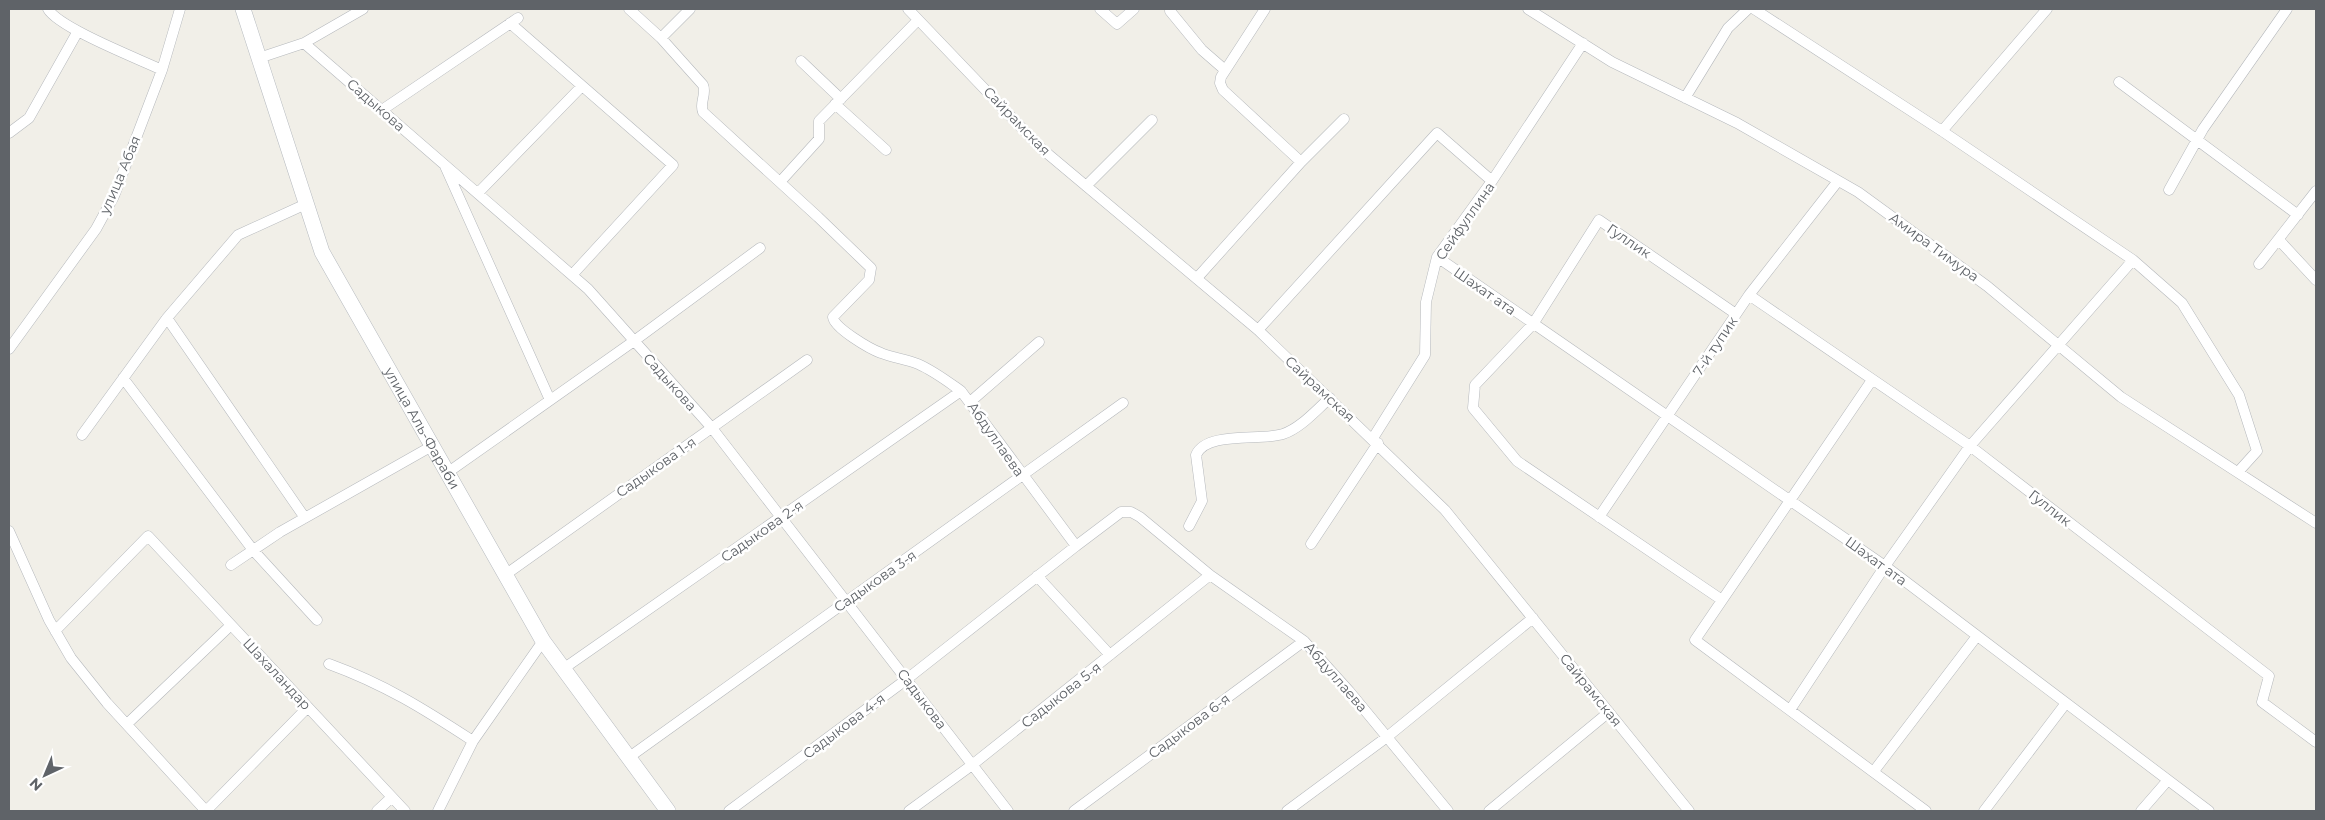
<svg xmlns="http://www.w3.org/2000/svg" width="2325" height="820" font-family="Montserrat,sans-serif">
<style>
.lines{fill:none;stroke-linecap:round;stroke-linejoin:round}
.street-casing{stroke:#b5b8bc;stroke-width:11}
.secondary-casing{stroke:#b6babf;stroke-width:16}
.street{stroke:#fff;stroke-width:10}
.secondary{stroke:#fff;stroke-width:15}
.labels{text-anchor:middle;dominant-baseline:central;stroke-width:5;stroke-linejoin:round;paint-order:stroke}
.street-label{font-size:14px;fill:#5f6368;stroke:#fff}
</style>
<rect width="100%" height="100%" fill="#f1efe8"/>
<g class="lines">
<defs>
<path id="street" d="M48,9c11,19 91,50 114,61
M629,9l32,29 42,47c4,9 -4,18 0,27l115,105 53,51 -2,12 -36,37c1,11 37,32 48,36 12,5 25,6 37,11 16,7 29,17 43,27l115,155 45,-34h10l9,5 70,58 94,66 45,50 99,120
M908,9l134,140 216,181 187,180 244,301
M1100,9l17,15 17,-15
M1528,9l84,53 125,61 121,69 129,94 134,111 195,126
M1754,9l188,122 191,129 49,43 57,92 18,56 -19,21
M1170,11l32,39 23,20
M510,23l163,142 -101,110
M661,38l29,-29
M304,43l59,-34
M259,58l45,-15 284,246 124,139 296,383
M801,61l40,38
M2119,82l179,133
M1685,98l43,-70 20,-19
M835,104l51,46
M382,110l136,-92
M1942,131l105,-122
M9,133l20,-15 49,-87
M1301,162l43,-43
M445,166l105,234
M780,182l39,-43v-18l99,-101
M1086,186l66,-66
M2169,190l34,-61 84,-120
M478,193l104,-107
M2279,240l37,40
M1437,257l448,309 324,245
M2259,264l57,-73
M1197,278l104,-116 -78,-72 -3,-7 1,-6 44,-68
M1749,295l221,151 299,230 -7,26 54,40
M167,318l138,200
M1258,330l179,-197 55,48
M9,349l87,-120 18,-33 48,-126 18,-61
M123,378l130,172 64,70
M1872,380l-177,260 231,171
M970,402l69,-60
M82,435l85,-117 71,-83 68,-31
M1373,438l52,-83 1,-53 11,-45 55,-76 91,-138
M447,473l187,-132 126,-93
M1599,517l150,-222 89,-114
M1189,526l13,-25 -6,-46c10,-24 65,-14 87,-21 18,-6 33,-24 47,-36
M9,531l40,89 22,38 36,45 99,108
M1311,544l67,-101
M231,565l49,-33 152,-86
M505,575l302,-215
M1037,576l73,79
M1722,600l-205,-139 -44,-53 2,-23 58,-61 66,-104 137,94
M55,631l93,-95 257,275
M329,664c55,20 95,45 144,77
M563,669l398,-278
M1790,710l95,-144 85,-120 163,-186
M127,724l104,-99
M628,758l495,-355
M1874,771l103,-135
M206,811l102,-104
M377,811l15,-14
M438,811l35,-70 70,-100
M729,811l178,-132 169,-133
M909,811l63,-46 238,-190
M1074,811l230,-170
M1287,811l100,-74 146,-119
M1489,811l120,-99
M1984,811l82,-108
M2141,811l27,-31"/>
<g id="secondary">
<path id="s1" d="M243,9l79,243 221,389 125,170"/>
</g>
</defs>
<use href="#street" class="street-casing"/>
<use href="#secondary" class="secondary-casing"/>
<use href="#street" class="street"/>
<use href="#secondary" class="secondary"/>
</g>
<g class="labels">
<g class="street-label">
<text transform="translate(376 105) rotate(41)">Садыкова</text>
<text transform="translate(1017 121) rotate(46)">Сайрамская</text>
<text transform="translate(120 175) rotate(-67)">улица Абая</text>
<text transform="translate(1465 221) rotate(-55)">Сейфуллина</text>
<text transform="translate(1629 241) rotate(34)">Гуллик</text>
<text transform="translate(1934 247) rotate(36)">Амира Тимура</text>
<text transform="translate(1485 291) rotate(35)">Шахат ата</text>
<text transform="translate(1715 346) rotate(-56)">7-й тупик</text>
<text transform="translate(670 382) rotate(48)">Садыкова</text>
<text transform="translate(1320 389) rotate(43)">Сайрамская</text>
<text stroke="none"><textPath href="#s1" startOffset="458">улица Аль-Фараби</textPath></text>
<text transform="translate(996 439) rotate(55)">Абдуллаева</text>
<text transform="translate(656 467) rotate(-35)">Садыкова 1-я</text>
<text transform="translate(2050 508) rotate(38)">Гуллик</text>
<text transform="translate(762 531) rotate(-35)">Садыкова 2-я</text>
<text transform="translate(1876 561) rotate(36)">Шахат ата</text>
<text transform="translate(875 581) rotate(-35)">Садыкова 3-я</text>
<text transform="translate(277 674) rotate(47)">Шахаландар</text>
<text transform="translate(1336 677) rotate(49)">Абдуллаева</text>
<text transform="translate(1591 690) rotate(51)">Сайрамская</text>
<text transform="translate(1061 695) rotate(-38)">Садыкова 5-я</text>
<text transform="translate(922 699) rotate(53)">Садыкова</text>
<text transform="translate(844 726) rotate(-37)">Садыкова 4-я</text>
<text transform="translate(1189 726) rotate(-37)">Садыкова 6-я</text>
</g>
</g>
<rect width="2325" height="820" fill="none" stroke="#5f6368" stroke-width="20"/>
<g transform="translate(45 775) rotate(224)" stroke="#ffffff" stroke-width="4" paint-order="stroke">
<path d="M0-4L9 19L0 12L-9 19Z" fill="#5f6368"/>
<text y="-8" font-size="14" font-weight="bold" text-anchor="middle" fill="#5f6368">N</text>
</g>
</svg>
